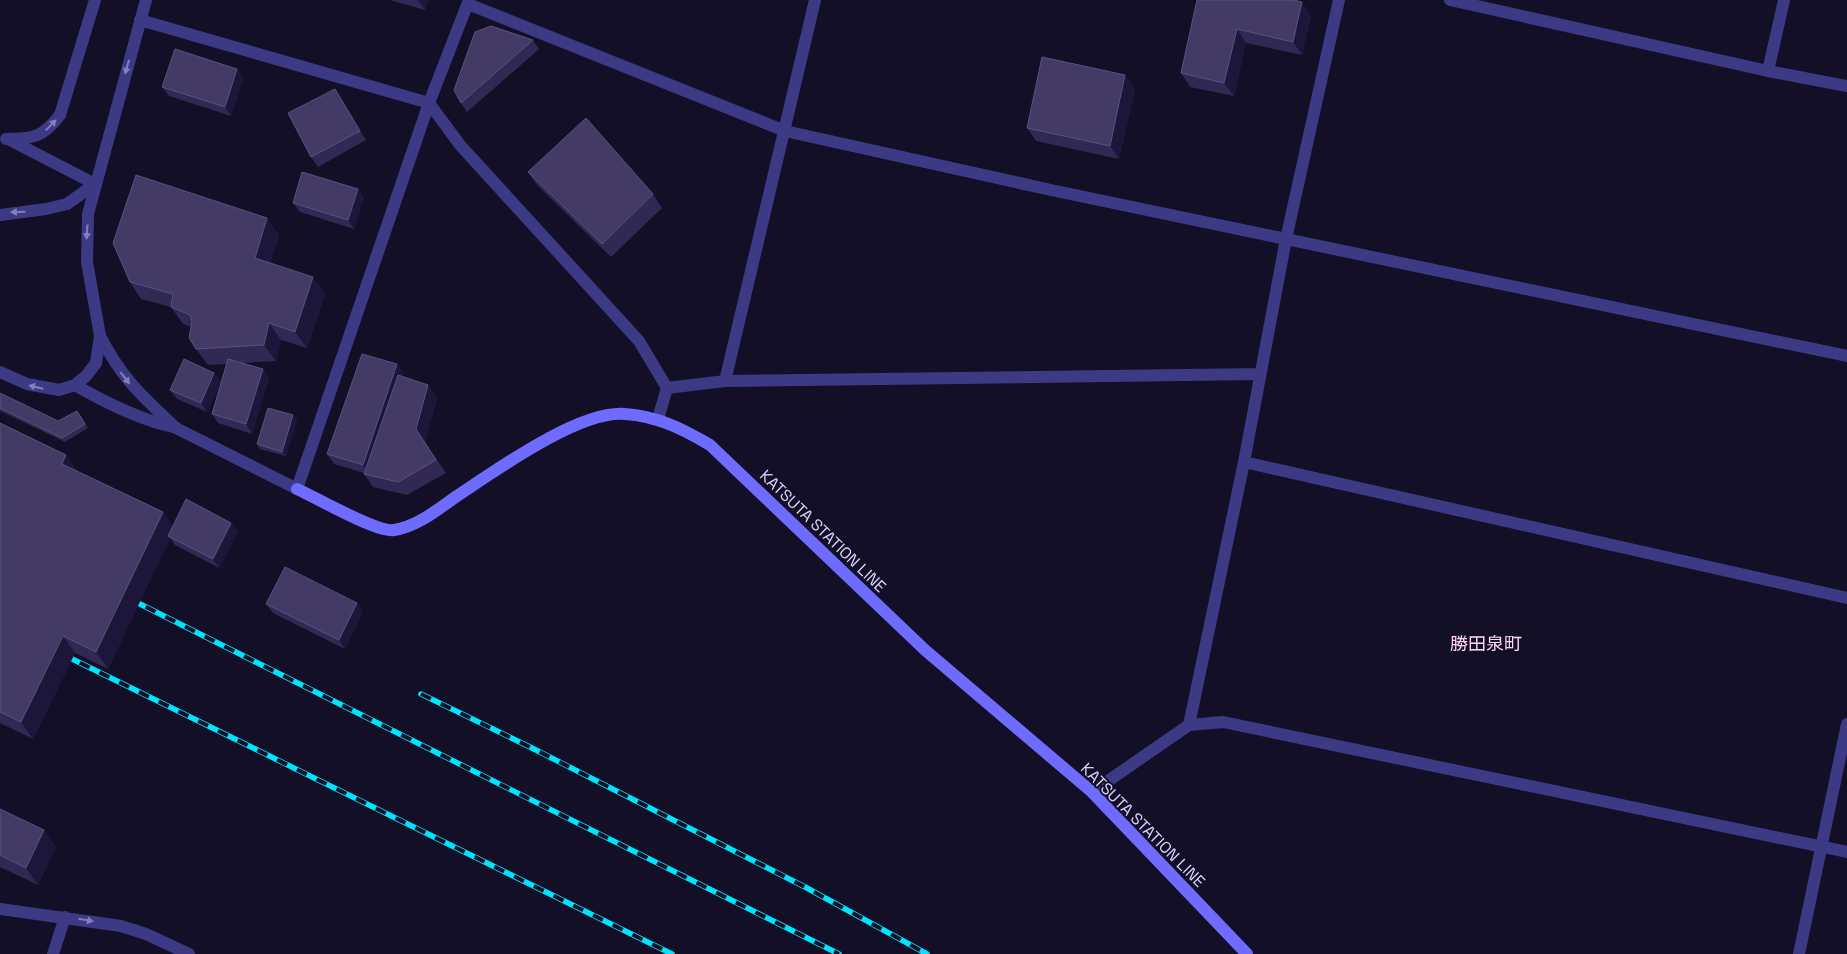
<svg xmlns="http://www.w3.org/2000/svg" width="1847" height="954" font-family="'Space Grotesk','Noto Sans JP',sans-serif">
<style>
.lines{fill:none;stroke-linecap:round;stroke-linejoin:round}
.service{stroke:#3d3a85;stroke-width:12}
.minor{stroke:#3d3a85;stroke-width:12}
.tertiary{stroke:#3d3a85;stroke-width:12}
.secondary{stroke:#6f6bff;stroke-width:12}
.rail-casing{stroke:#00e5ff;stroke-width:5.5}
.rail{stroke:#130f26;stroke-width:4;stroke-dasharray:11;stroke-linecap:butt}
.wall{fill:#312854}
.shaded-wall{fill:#1d163a}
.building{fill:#433a66;stroke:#5a527e}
.oneway{fill:#837fbc}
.labels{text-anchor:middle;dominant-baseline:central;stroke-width:4;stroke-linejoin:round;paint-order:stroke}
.street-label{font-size:16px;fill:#d9d4ff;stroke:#130f26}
.neighbourhood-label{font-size:18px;fill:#ffd6f0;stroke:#130f26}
</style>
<rect width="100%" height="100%" fill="#130f26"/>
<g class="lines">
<path class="service" d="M0,215l46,-6 21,-5 28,-20
M0,909l121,17 25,8 43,20
M53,954l12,-37"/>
<path class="minor" d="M468,4l317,127 266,59 796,166
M140,20l289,83 31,42 179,196 28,47 -9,31
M1768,71l16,-71
M100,336c22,43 42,60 76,92
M725,381l90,-381
M75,385c31,18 63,34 98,42
M667,388l58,-7 534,-7
M1244,462l603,136
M297,489l132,-386 40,-103
M1189,725l55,-263 42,-223 53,-239"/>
<path class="tertiary" d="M1450,0l318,71 79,15
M6,139c28,0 37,-2 54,-24l35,-115
M8,139l87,45
M0,372l27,12 32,6 16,-5 11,-9 10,-13 4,-27 -13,-74 1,-48 58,-214
M176,428l121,61
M1092,792l97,-67 34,-3 624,130
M1799,954l48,-230"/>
<path class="secondary" d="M297,489c18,8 80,44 97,41 23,-3 44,-21 63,-34 38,-25 122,-86 168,-82 32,2 58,15 85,31l215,205 167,142 155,162"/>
<defs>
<path id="rail" d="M126,597l713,357
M60,653l612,301
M421,694l111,54 275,140 120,66"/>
</defs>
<use href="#rail" class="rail-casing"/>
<use href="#rail" class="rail"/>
</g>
<path class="wall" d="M390,0h38l-3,10z
M1197,0l114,15 -9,40 -56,-12 -12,53 -44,-9 -9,-14z
M533,40l6,9 -72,63 -6,-9z
M237,69l7,9 -13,38 -62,-20 -7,-9z
M1125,75l10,14 -16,70 -83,-18 -9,-13z
M341,98l25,42 -48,27 -7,-10z
M528,172l125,22 9,14 -51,49 -74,-72z
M358,189l6,9 -10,31 -54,-17 -7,-9z
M267,218l12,17 -9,28 55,31 -18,54 -26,-8 -5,21 -33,2 26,15 -17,56 -34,-11 -6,-9 15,-50 -19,1 -12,-16 -5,-22 -8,-3 -12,-17 -30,-8 -11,-17z
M214,373l7,9 -14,30 -30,-13 -7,-9z
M404,373l-2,4 26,8 9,13 -12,44 21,31 -39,22 -34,-8 -9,-13v-1l-30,-9 -7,-10z
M0,393l58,28 23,-5 7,12 -23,14 -65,-31z
M293,415l4,5 -11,36 -26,-7 -3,-5z
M0,423l77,48 86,41 10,15 65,5 -19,36 -44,-23 -5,-7 -62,131 -33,-16 -42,86 -33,-16z
M357,603l6,9 -18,37 -72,-36 -7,-9z
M0,809l56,38 -18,38 -38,-18z"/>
<path class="shaded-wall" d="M418,0h10l-3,10z
M1302,2l9,13 -9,40 -9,-13z
M1237,29l9,14 -12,53 -10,-13z
M237,69l7,9 -13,38 -6,-9z
M1125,75l10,14 -16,70 -9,-13z
M335,89l6,9 25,42 -6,-9z
M358,189l6,9 -10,31 -6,-9z
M267,218l12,17 -13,40 -11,-17z
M313,277l12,17 -18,54 -12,-16z
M269,323l12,17 -5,21 -12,-16z
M397,364l7,9 -34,101 -7,-9z
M263,369l6,9 -17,56 -6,-10z
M214,373l7,9 -14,30 -6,-9z
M428,385l9,13 -12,44 21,31 -30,-44z
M293,415l4,5 -11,36 -4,-4z
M66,455l12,17 -16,-8z
M163,512l12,17 -7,7 2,2 -62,131 -12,-17z
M231,523l7,9 -19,36 -6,-9z
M357,603l6,9 -18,37 -6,-9z
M63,636l12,17 -42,86 -12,-17z
M44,830l12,17 -18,38 -12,-17z"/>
<path class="building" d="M1197,0h97l8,2 -9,40 -56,-13 -13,54 -43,-10z
M491,26l42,14 -72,63 -7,-13 21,-58z
M175,49l62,20 -12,38 -63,-20z
M1042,57l83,18 -15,71 -83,-18z
M335,89l25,42 -49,26 -23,-44z
M586,118l67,76 -51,50 -74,-72z
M302,172l56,17 -10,31 -55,-17z
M136,175l131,43 -12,40 58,19 -18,55 -26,-9 -5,22 -68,4 -7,-11 3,-17 -2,-6 -19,-8 2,-13 -43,-12 -17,-39z
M362,354l35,10 -34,101 -36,-11z
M184,359l30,14 -13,30 -31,-13z
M228,359l35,10 -17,55 -34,-10z
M398,375l30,10 -12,44 20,31 -38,22 -34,-8z
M0,393l58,28 19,-10 8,13 -23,14 -62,-30z
M268,408l25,7 -11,37 -25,-8z
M0,423l66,32 -4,9 101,48 -67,140 -33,-16 -42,86 -21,-10z
M186,499l45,24 -18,36 -45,-23z
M285,567l72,36 -18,37 -73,-36z
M0,809l44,21 -18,38 -26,-13z"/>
<defs><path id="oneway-solid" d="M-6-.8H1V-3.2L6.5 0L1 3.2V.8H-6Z" transform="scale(1.25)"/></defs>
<g class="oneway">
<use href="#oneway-solid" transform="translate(127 67) rotate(106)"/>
<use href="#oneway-solid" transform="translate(51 125) rotate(-46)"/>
<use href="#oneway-solid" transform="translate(18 212) rotate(178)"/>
<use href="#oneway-solid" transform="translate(87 232) rotate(94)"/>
<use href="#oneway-solid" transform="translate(125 378) rotate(52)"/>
<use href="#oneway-solid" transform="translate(36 387) rotate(-167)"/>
<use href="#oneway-solid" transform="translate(86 920) rotate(10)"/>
</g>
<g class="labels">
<g class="street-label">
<text transform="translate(823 531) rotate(44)">KATSUTA STATION LINE</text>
<text transform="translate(1143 825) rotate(45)">KATSUTA STATION LINE</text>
</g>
<g class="neighbourhood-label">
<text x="1486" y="643">勝田泉町</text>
</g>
</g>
</svg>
